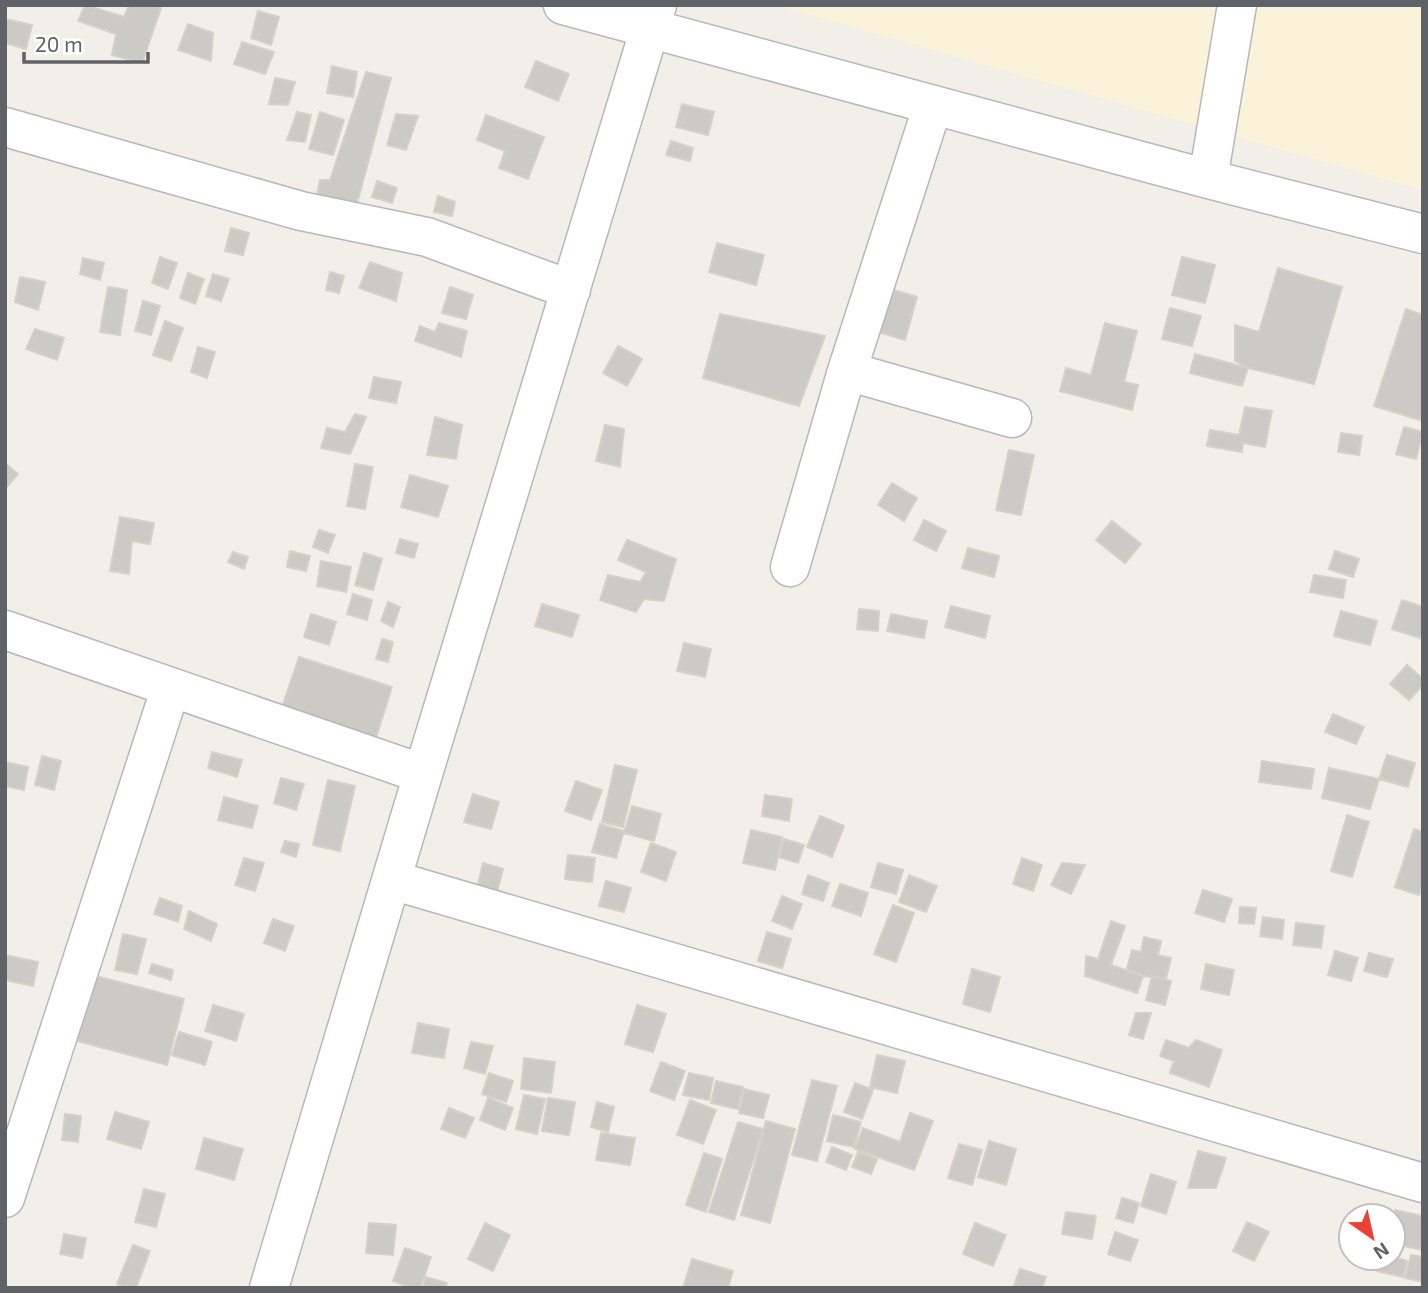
<svg xmlns="http://www.w3.org/2000/svg" width="1428" height="1293" font-family="'Exo 2',sans-serif">
<style>
.sand{fill:#fbf3d9}
.building{fill:#cccac5;stroke:#d6d1c6;stroke-width:2}
.lines{fill:none;stroke-linecap:round;stroke-linejoin:round}
.minor-casing{stroke:#b5b8bc;stroke-width:41}
.minor{stroke:#fff;stroke-width:38}
</style>
<rect width="100%" height="100%" fill="#f1efe8"/>
<path class="sand" d="M777,5h646v185z"/>
<path class="building" d="M85,5l39,12 5,-12h25l7,3 -19,55 -30,-8 4,-21 -38,-13z
M258,11l21,6 -8,28 -20,-7z
M5,19l27,6 -6,24 -21,-6z
M188,24l25,9 -2,28 -33,-11z
M242,42l32,10 -9,22 -31,-10z
M536,61l33,13 -11,27 -33,-14z
M332,66l25,6 -4,25 -26,-4z
M366,72l25,6 -35,129 -39,-11 3,-16h10z
M275,78l20,4 -7,23 -19,-1z
M682,104l32,8 -6,23 -32,-8z
M297,112l14,3 -6,27 -18,-2z
M320,112l24,8 -11,35 -24,-6z
M396,114l22,2 -12,34 -19,-5z
M486,115l58,22 -16,42 -29,-11 6,-17 -28,-11z
M671,141l22,7 -3,13 -24,-6z
M377,181l20,7 -5,15 -20,-6z
M438,196l17,6 -3,14 -18,-4z
M231,228l18,5 -6,22 -18,-4z
M717,243l47,12 -8,30 -47,-13z
M160,257l17,6 -9,26 -16,-6z
M1182,257l33,8 -10,38 -33,-8z
M83,258l21,5 -4,17 -20,-6z
M370,262l32,11 -6,28 -37,-13z
M1278,268l64,19 -28,97 -66,-16 -13,-7v-36l24,7z
M330,272l14,4 -5,17 -13,-3z
M188,273l16,6 -9,25 -15,-6z
M213,274l16,5 -8,22 -15,-5z
M20,277l25,5 -7,28 -23,-8z
M108,287l19,3 -7,45 -20,-3z
M450,287l23,8 -7,24 -24,-6z
M891,289l26,8 -12,43 -26,-8z
M143,301l17,5 -9,29 -16,-4z
M1170,308l31,8 -9,30 -30,-7z
M1406,309l17,6v106l-49,-15z
M720,314l105,22 -26,70 -96,-28z
M165,321l18,7 -12,33 -18,-6z
M439,323l28,8 -6,26 -46,-16 5,-15 15,6z
M1105,323l32,8 -13,51 14,3 -6,25 -72,-19 6,-23 25,7z
M35,329l29,9 -7,22 -31,-11z
M618,346l24,13 -15,27 -24,-13z
M198,347l17,5 -8,26 -16,-6z
M1195,354l53,14 -6,18 -52,-13z
M374,377l27,5 -5,21 -27,-5z
M1245,407l27,4 -7,36 -22,-4 -1,9 -35,-6 3,-16 29,5z
M355,414l11,3 -16,37 -29,-6 6,-20 18,4z
M435,417l27,8 -6,34 -29,-4z
M605,425l19,4 -4,38 -24,-6z
M1404,427l19,5 -7,27 -20,-5z
M1341,433l21,3 -3,19 -21,-3z
M1009,450l25,5 -13,60 -25,-5z
M5,463l13,11 -13,15z
M355,464l18,3 -8,42 -18,-3z
M410,475l38,11 -10,31 -37,-10z
M892,483l25,15 -13,23 -26,-16z
M120,517l34,6 -4,21 -18,-3 -3,33 -19,-3z
M924,520l22,11 -10,20 -22,-11z
M1112,521l29,23 -16,19 -29,-23z
M319,530l16,5 -7,18 -15,-6z
M400,539l18,5 -4,14 -18,-5z
M627,540l49,19 -12,42 -20,-2 -8,13 -36,-12 8,-25 32,7 6,-10 -28,-12z
M968,548l31,8 -5,21 -32,-9z
M290,551l20,5 -4,15 -19,-4z
M1335,551l24,8 -6,18 -24,-8z
M233,552l15,5 -4,12 -16,-7z
M364,553l18,6 -9,31 -18,-5z
M321,561l30,6 -5,25 -29,-6z
M1314,575l32,5 -3,18 -33,-6z
M353,594l19,6 -5,20 -20,-6z
M1402,600l21,7v22l-3,9 -28,-9z
M388,602l12,5 -7,20 -12,-6z
M542,604l37,11 -7,22 -37,-11z
M951,606l39,10 -5,22 -40,-11z
M859,609l20,2 -1,20 -21,-2z
M1341,611l36,10 -7,24 -36,-9z
M311,614l25,8 -7,23 -25,-8z
M891,614l36,7 -3,17 -37,-7z
M382,639l11,3 -5,20 -12,-3z
M684,643l27,6 -6,28 -28,-6z
M299,657l93,30 -16,51 -94,-31z
M1407,665l16,14v6l-14,15 -19,-16z
M1333,714l31,13 -8,17 -31,-12z
M212,752l30,8 -5,17 -29,-9z
M1387,755l28,8 -7,24 -29,-8z
M42,756l19,5 -7,29 -19,-5z
M1262,761l52,8 -3,20 -52,-7z
M5,762l23,5 -4,23 -19,-4z
M615,765l22,5 -14,57 -21,-5z
M1329,768l50,11 -9,30 -48,-11z
M281,778l23,6 -8,26 -22,-7z
M328,780l27,6 -15,65 -27,-6z
M576,781l26,9 -11,30 -26,-9z
M473,794l26,8 -8,27 -27,-7z
M765,795l27,4 -3,22 -27,-5z
M224,797l34,9 -6,22 -34,-8z
M632,806l29,8 -7,27 -30,-8z
M1347,815l22,7 -17,55 -21,-6z
M820,816l24,10 -12,31 -25,-10z
M600,824l24,7 -8,27 -24,-6z
M1414,829l9,3v52l-4,11 -24,-8z
M751,830l31,7 -7,33 -32,-7z
M784,839l20,6 -6,18 -19,-6z
M285,841l14,3 -3,13 -15,-5z
M651,843l25,9 -10,29 -25,-9z
M568,855l27,3 -3,24 -27,-3z
M244,858l20,5 -9,28 -20,-6z
M1022,858l20,7 -9,26 -20,-7z
M483,863l20,6 -6,23 -20,-4z
M878,863l25,7 -7,24 -25,-7z
M1062,863l23,2 -14,29 -20,-9z
M808,875l21,8 -6,18 -21,-7z
M909,875l28,11 -11,26 -27,-10z
M606,881l25,7 -7,24 -25,-6z
M840,884l28,9 -7,23 -29,-10z
M1203,890l29,9 -8,23 -29,-9z
M782,896l20,8 -10,25 -20,-8z
M160,898l22,8 -4,16 -24,-8z
M893,905l21,8 -18,49 -22,-8z
M1240,907l16,1 -2,16 -15,-1z
M189,911l28,13 -6,17 -27,-12z
M1263,917l21,3 -2,19 -22,-3z
M273,919l21,7 -9,25 -21,-8z
M1111,921l14,5 -14,39 32,11 -6,17 -52,-17 1,-20 12,3z
M1296,923l28,3 -3,22 -28,-3z
M767,932l24,7 -9,29 -24,-7z
M123,934l23,5 -9,35 -22,-4z
M1144,937l17,4 -3,14 13,3 -5,21 -23,-3 -16,-7 5,-19 9,2z
M1335,951l23,7 -7,23 -23,-6z
M1369,953l24,6 -6,18 -23,-6z
M5,955l33,7 -5,24 -28,-6z
M152,964l21,6 -2,10 -22,-7z
M1206,964l28,6 -5,25 -28,-6z
M972,969l28,8 -10,35 -27,-8z
M92,975l92,24 -17,66 -93,-25z
M1152,976l19,5 -6,24 -19,-5z
M213,1005l31,9 -8,27 -31,-10z
M637,1005l29,9 -13,38 -28,-8z
M1136,1013h15l-8,26 -14,-4z
M418,1023l31,6 -5,29 -32,-5z
M179,1032l33,10 -7,23 -33,-10z
M1166,1040l23,8 7,-8 26,10 -13,37 -39,-14 4,-12 -14,-5z
M471,1042l22,4 -8,28 -21,-6z
M877,1055l28,6 -8,32 -27,-6z
M524,1058l31,4 -4,31 -30,-4z
M661,1062l24,9 -11,29 -24,-9z
M489,1073l24,8 -7,21 -24,-8z
M689,1073l24,5 -4,22 -26,-5z
M812,1080l25,6 -20,75 -25,-6z
M716,1081l27,6 -5,22 -27,-6z
M855,1083l18,7 -11,29 -18,-7z
M744,1089l25,6 -6,23 -24,-5z
M524,1095l21,4 -8,35 -21,-5z
M488,1098l25,10 -8,22 -25,-10z
M548,1098l27,4 -6,33 -27,-4z
M690,1100l26,10 -13,34 -26,-9z
M597,1102l17,5 -6,25 -17,-5z
M449,1108l25,10 -9,20 -24,-9z
M115,1112l34,10 -8,27 -34,-10z
M910,1113l23,8 -19,49 -59,-21 8,-21 37,14z
M65,1114l16,2 -3,26 -16,-2z
M833,1115l28,7 -7,25 -27,-6z
M766,1121l29,8 -25,94 -29,-8z
M738,1122l25,7 -29,91 -25,-8z
M601,1133l34,5 -5,27 -34,-5z
M204,1138l39,11 -9,31 -38,-11z
M989,1141l27,8 -10,36 -28,-8z
M959,1144l23,6 -10,35 -24,-7z
M832,1147l20,8 -6,15 -20,-8z
M1198,1151l28,7 -10,30h-28z
M858,1152l19,7 -6,15 -19,-7z
M704,1153l18,6 -16,53 -20,-7z
M1151,1174l25,8 -10,32 -25,-8z
M144,1189l21,5 -9,33 -21,-5z
M1122,1198l17,5 -6,20 -17,-5z
M1395,1210l28,6v34l-30,-6z
M1066,1212l30,4 -4,23 -30,-5z
M1247,1222l22,10 -15,29 -21,-10z
M369,1223l27,2 -3,30 -27,-2z
M485,1223l25,12 -17,36 -25,-12z
M975,1223l31,12 -13,31 -30,-12z
M1115,1232l23,8 -8,21 -22,-7z
M64,1234l22,4 -4,20 -22,-4z
M133,1245l17,6 -14,37h-10l-9,-4z
M405,1248l26,9 -11,31h-9l-18,-7z
M1411,1255l12,2v25l-18,-4z
M1393,1257l14,4 -4,16 -26,-6 3,-13z
M692,1259l41,12 -5,17h-45z
M1020,1269l26,8 -4,11h-29z
M426,1277l21,6 -2,5h-22z"/>
<g class="lines">
<defs>
<path id="minor" d="M563,5l645,174 215,55
M5,127l296,84 126,26 144,53
M1208,179l29,-174
M847,371l165,47
M790,567l57,-196 86,-266
M5,630l418,144
M392,880l1031,303
M5,1198l166,-511
M269,1288l154,-514 234,-769"/>
</defs>
<use href="#minor" class="minor-casing"/>
<use href="#minor" class="minor"/>
</g>
<rect width="1428" height="1293" fill="none" stroke="#5f6368" stroke-width="14"/>
<g transform="translate(1372 1237) rotate(146)"><circle r="33" fill="#ffffff" stroke="#bfc1c3" stroke-width="2"/>
<path d="M0-5L12 26L0 18L-12 26Z" fill="#ea4335"/>
<text y="-10" font-size="19" font-weight="bold" text-anchor="middle" fill="#5f6368">N</text>
</g>
<path d="M24 52v10h124v-10" fill="none" stroke="#5f6368" stroke-width="3.5"/>
<text x="35" y="52" font-size="21" fill="#5f6368" stroke="#ffffff" stroke-width="5" paint-order="stroke">20 m</text>
</svg>
